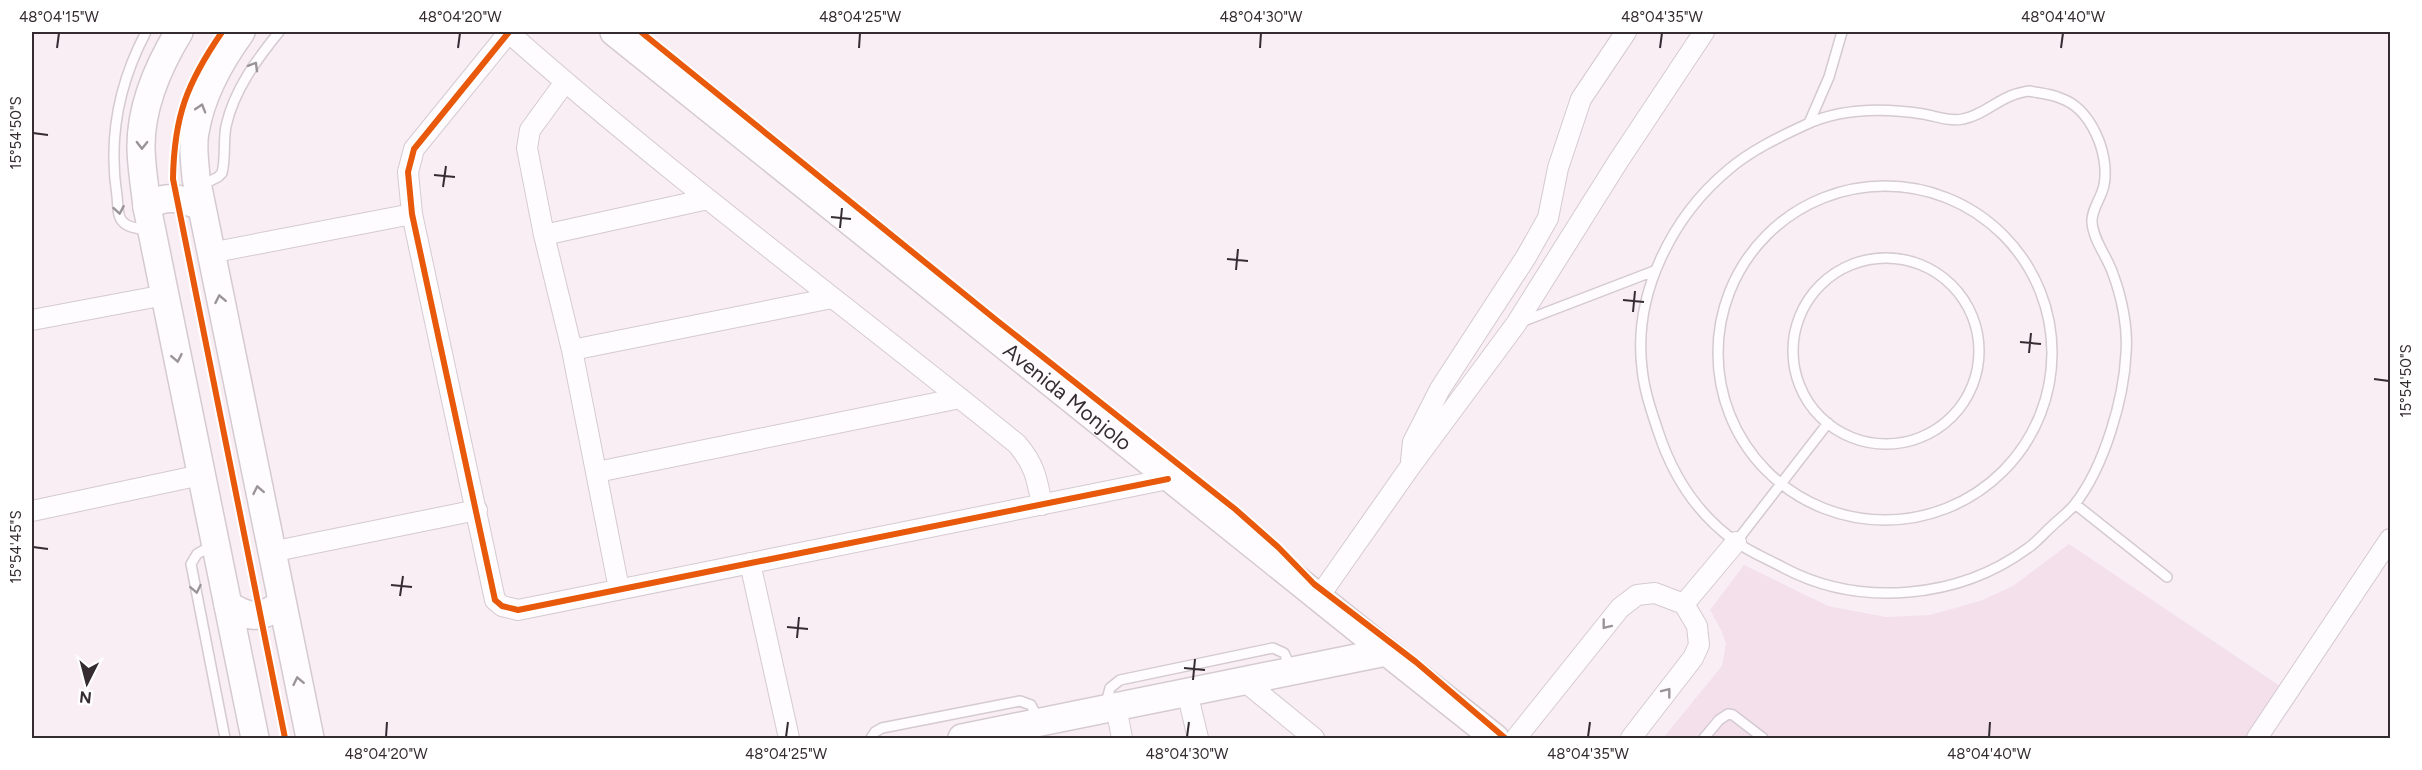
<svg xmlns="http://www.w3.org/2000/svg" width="2422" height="770" font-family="Figtree,sans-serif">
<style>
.built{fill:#f3e0ea}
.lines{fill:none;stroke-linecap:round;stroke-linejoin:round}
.lane-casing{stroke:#d4cad0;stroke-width:12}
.street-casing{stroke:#d4cad0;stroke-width:22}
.secondary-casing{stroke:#d4cad0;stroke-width:30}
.lane{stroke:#fefcfe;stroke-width:9}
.street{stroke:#fefcfe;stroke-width:20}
.secondary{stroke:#fefcfe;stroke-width:27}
.cycleway-casing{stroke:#fff;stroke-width:10}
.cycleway{stroke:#e8590c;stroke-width:6}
.oneway{stroke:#9a9498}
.ticks{fill:none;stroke:#352c32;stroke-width:2}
.labels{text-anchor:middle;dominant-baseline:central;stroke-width:6;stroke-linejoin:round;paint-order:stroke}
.street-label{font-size:21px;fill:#352c32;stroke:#fff}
.neatline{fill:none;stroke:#352c32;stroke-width:2}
.ticks-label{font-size:15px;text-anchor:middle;fill:#352c32}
</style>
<rect width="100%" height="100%" fill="#faeef5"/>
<path class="built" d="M2069,544l214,144 -33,50h-587l59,-72 4,-22 -5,-14 -11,-20 34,-45 84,41 58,11 44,-2 50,-14 33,-15z"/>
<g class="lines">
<defs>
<path id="lane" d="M146,32c-27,51 -38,106 -29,164 1,7 0,21 6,26 5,6 18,7 26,8
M2029,91c10,2 22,3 31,7 31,10 50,56 44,87 -2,12 -13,25 -12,37 1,18 16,36 21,52 9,24 15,54 13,79 -2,46 -22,114 -51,151 -6,8 -16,15 -23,22 -8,7 -15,16 -24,22 -69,51 -168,60 -244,20 -16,-9 -35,-16 -49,-27 -38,-27 -63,-67 -77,-110 -7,-21 -14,-41 -16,-63 -9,-74 30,-151 86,-198 22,-19 51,-33 77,-45 36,-17 79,-17 118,-11 13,2 26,8 40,5 18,-3 33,-18 50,-24 5,-2 11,-3 16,-4z
M1809,123l20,-46 13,-45
M200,186l18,-9 4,-4c4,-16 1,-32 4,-47 8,-36 31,-67 53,-94
M1718 353a167 167 0 1 1 334 0a167 167 0 1 1-334 0Z
M1793 351a93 93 0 1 1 186 0a93 93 0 1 1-186 0Z
M1521,322l133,-51
M2075,504l92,73
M1736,542l92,-119
M213,545l-16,9 -6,10 34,174
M1105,707l5,-19 10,-8 153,-32 11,5 7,15
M871,738l4,-6 7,-4 138,-27 11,4 8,15
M1704,738l15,-18 9,-6 5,1 30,23"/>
<path id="street" d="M508,32c164,145 340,275 509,412 18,21 20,35 25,61
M509,32l-95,117 -6,23 4,42 83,386 7,6 16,4 650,-131
M565,82l-35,48 -3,18 17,87 28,115 47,239
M544,235l164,-36
M210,253l202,-39
M32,320l133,-25
M572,350l260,-52
M1411,461l2,-19 27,-53 86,-132 22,-39 10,-50 23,-69 45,-67
M597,472l363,-74
M32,511l169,-36
M271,552l206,-42
M750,563l39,175
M1318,598l92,-131 106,-143 103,-164 85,-128
M1684,604l52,-62
M1243,680l71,58
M1187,692l11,46
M1116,707l6,31
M1516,738l104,-130 17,-13 18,-2 29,11 13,22 2,19 -6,13 -62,80
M2257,738l133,-199"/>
<g id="secondary">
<path d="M179,32c-20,33 -38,75 -38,114 0,20 4,41 6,61l108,531"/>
<path d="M241,32c-21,29 -40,63 -46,100 -3,14 0,31 1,46l114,560"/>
<path id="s1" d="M614,32c294,234 586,472 881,706"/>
<path d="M147,207c19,-14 34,-8 54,-1"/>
<path d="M228,605c22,14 32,14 54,-1"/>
<path d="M962,738l424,-86"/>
</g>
</defs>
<use href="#lane" class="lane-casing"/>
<use href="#street" class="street-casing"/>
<use href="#secondary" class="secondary-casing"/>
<use href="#lane" class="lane"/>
<use href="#street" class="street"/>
<use href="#secondary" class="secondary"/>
<defs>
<path id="cycleway" d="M222,32c-35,51 -48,84 -49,147l112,559
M509,32l-95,117 -6,23 4,42 83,386 7,6 16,4 650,-131
M641,32l354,287 240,190 43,38 36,37 102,78 89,76"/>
</defs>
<use href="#cycleway" class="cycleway-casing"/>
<use href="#cycleway" class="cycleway"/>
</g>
<defs><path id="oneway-chevron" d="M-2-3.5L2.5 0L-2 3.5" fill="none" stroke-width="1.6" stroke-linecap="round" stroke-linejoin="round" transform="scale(1.5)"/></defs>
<g class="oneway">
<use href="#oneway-chevron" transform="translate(254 66) rotate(-60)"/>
<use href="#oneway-chevron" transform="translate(201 108) rotate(-73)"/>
<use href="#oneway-chevron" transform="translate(142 145) rotate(91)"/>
<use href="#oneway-chevron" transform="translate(119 210) rotate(80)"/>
<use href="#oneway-chevron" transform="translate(220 299) rotate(-101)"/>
<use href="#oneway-chevron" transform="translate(177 358) rotate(79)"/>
<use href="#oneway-chevron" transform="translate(258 490) rotate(-101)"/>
<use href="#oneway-chevron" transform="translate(196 589) rotate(79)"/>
<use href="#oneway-chevron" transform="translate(1606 625) rotate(128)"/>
<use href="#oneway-chevron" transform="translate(298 681) rotate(-102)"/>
<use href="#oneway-chevron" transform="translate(1667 692) rotate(-52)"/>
</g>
<path class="ticks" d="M57,48l2,-15M458,48l2,-15M859,48l1,-15M1260,48l1,-15M1660,48l2,-15M2061,48l2,-15M33,133l15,2M434,175l21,2M443,187l3,-21M831,217l20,2M840,228l2,-20M1227,259l21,2M1236,270l2,-21M1623,300l21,2M1633,312l2,-21M2020,342l21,2M2029,353l2,-20M2374,379l15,2M33,547l15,2M391,585l21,2M400,596l3,-20M787,627l21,2M797,638l2,-21M1184,668l21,2M1193,680l2,-21M386,737l1,-15M786,737l2,-15M1187,737l2,-15M1588,737l2,-15M1989,737l1,-15"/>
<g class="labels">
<g class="street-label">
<text stroke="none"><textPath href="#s1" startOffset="582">Avenida Monjolo</textPath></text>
</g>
</g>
<rect width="2422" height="770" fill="none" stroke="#ffffff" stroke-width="66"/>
<g transform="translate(87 683) rotate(186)" stroke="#ffffff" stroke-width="4.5" paint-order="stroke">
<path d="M0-4.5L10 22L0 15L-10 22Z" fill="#352c32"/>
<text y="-9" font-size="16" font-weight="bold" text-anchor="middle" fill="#352c32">N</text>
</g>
<rect x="33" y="33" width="2356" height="704" class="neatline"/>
<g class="ticks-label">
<text x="59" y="22">48°04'15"W</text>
<text x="460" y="22">48°04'20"W</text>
<text x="860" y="22">48°04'25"W</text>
<text x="1261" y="22">48°04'30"W</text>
<text x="1662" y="22">48°04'35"W</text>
<text x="2063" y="22">48°04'40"W</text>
<text transform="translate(16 133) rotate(-90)" y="5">15°54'50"S</text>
<text transform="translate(2406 381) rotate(-90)" y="5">15°54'50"S</text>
<text transform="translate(16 547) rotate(-90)" y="5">15°54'45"S</text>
<text x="386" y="759">48°04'20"W</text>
<text x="786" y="759">48°04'25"W</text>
<text x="1187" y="759">48°04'30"W</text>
<text x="1588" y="759">48°04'35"W</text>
<text x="1989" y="759">48°04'40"W</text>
</g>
</svg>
